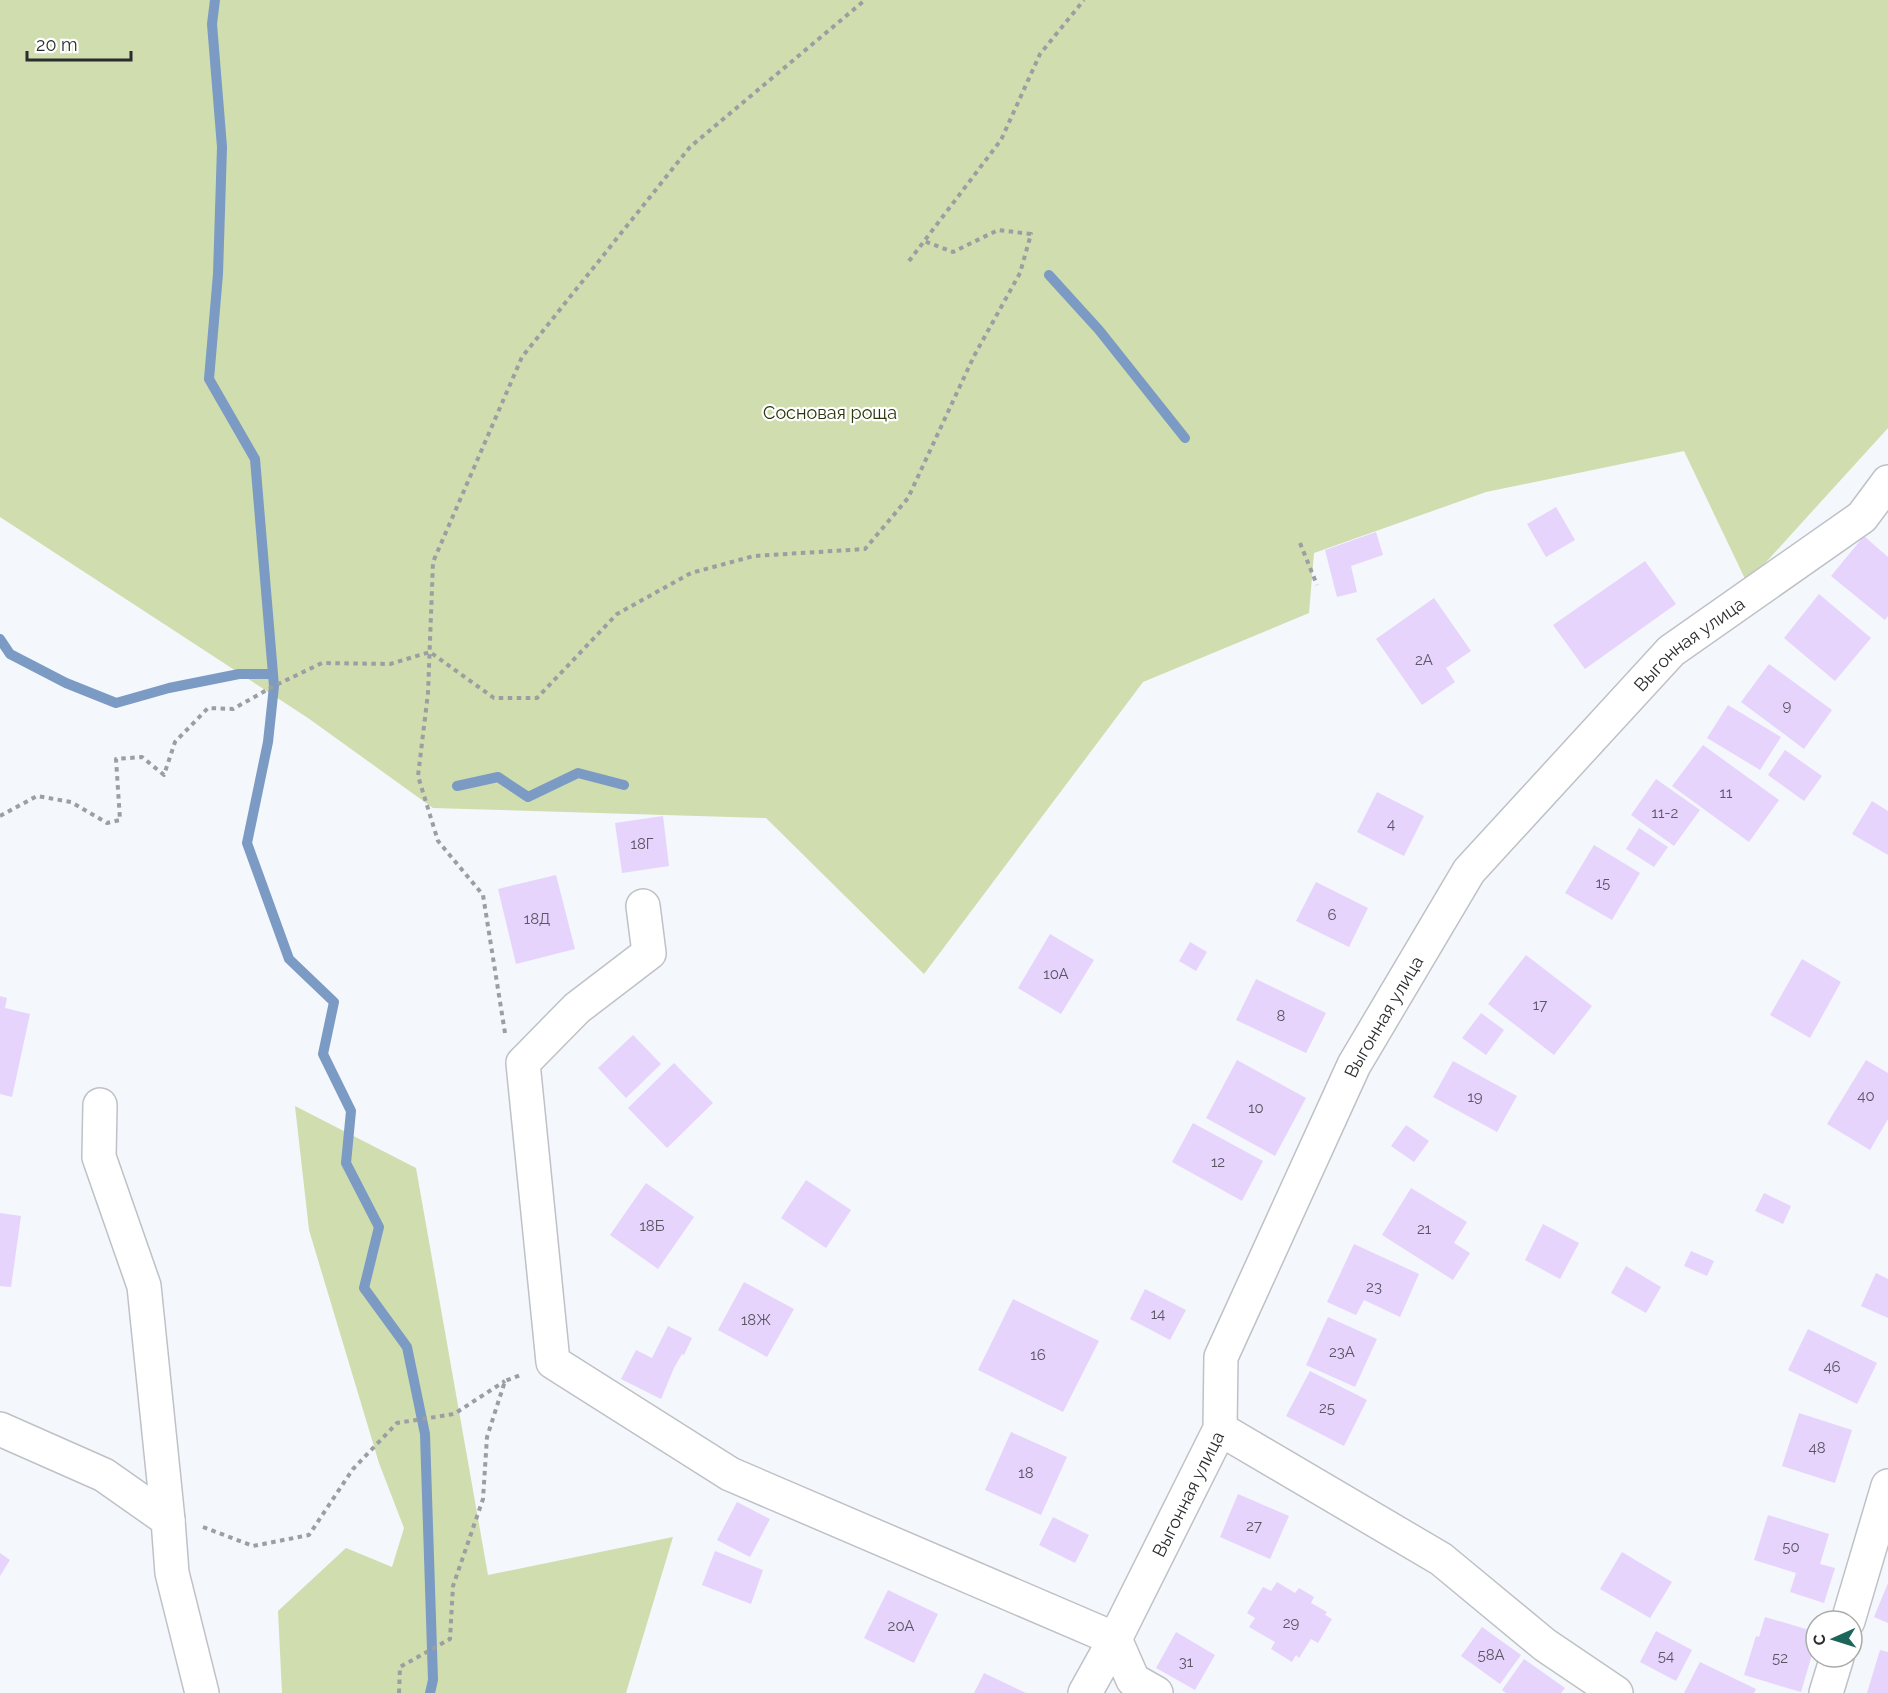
<svg xmlns="http://www.w3.org/2000/svg" width="1888" height="1693" font-family="Raleway,sans-serif">
<style>
.green{fill:#d0ddae}
.lines{fill:none;stroke-linecap:round;stroke-linejoin:round}
.stream{stroke:#7b9ac4;stroke-width:10}
.building{fill:#e6d4fd}
.minor-casing{stroke:#bec1c6;stroke-width:36}
.path{stroke:#9c9ea2;stroke-width:4;stroke-dasharray:4.5 4.5;stroke-linecap:butt}
.minor{stroke:#fff;stroke-width:33}
.labels{text-anchor:middle;dominant-baseline:central;stroke-width:4.5;stroke-linejoin:round;paint-order:stroke}
.number-label{font-size:15px;fill:#5a5662}
.park-label{font-size:18px;fill:#2b340c;stroke:#fff}
.street-label{font-size:18px;fill:#2b2c2e;stroke:#fff}
</style>
<rect width="100%" height="100%" fill="#f4f7fc"/>
<path class="green" d="M0,0h1888v428l-141,155 -63,-132 -198,41 -172,61 -5,60 -166,69 -219,292 -158,-156 -333,-10 -125,-90 -308,-201z
M295,1106l121,62 72,407 185,-38 -47,156h-344l-4,-82 68,-63 46,19 12,-39 -25,-65 -70,-233z"/>
<g class="lines">
<path class="stream" d="M215,0l-3,24 10,123 -4,127 -9,105 46,80 19,227 -6,56 -21,101 42,116 45,43 -11,52 28,57 -5,52 33,64 -15,61 43,59 18,87 8,246 -3,13
M1049,275l50,55 86,108
M0,639l10,15 56,29 50,20 53,-15 70,-14h34
M457,786l41,-9 30,20 50,-24 46,12"/>
</g>
<path class="building" d="M1556,507l19,33 -29,17 -19,-33z
M1376,532l7,23 -32,11 6,26 -20,5 -12,-47z
M1864,536l24,21v59l-3,4 -54,-44z
M1645,561l31,43 -91,65 -32,-44z
M1819,594l52,44 -36,43 -51,-43z
M1434,598l37,53 -25,17 9,14 -33,23 -46,-66z
M1769,664l63,46 -28,39 -63,-47z
M1728,705l53,32 -21,33 -53,-32z
M1703,745l76,55 -30,42 -77,-56z
M1785,750l37,26 -18,25 -36,-26z
M1656,779l44,31 -26,36 -43,-31z
M1377,792l47,24 -20,40 -47,-24z
M1872,801l16,10v44l-36,-21z
M663,816l6,50 -47,7 -7,-50z
M1639,828l29,19 -14,20 -28,-18z
M1594,845l46,28 -28,47 -47,-27z
M556,875l19,74 -59,15 -18,-75z
M1316,882l52,26 -19,39 -53,-26z
M1050,934l44,26 -33,54 -43,-26z
M1190,942l17,10 -11,19 -17,-10z
M1526,955l66,51 -38,49 -66,-51z
M1802,959l39,23 -31,56 -40,-23z
M1256,979l70,34 -20,40 -70,-33z
M0,996l7,2 -2,10 25,6 -18,83 -12,-3z
M1481,1013l23,17 -18,25 -24,-17z
M633,1035l28,29 -35,34 -28,-30z
M1237,1060l69,38 -31,58 -69,-38z
M1866,1060l22,13v46l-18,31 -43,-26z
M1453,1061l64,35 -20,36 -64,-35z
M674,1063l39,40 -46,45 -39,-40z
M1193,1123l70,38 -21,40 -70,-39z
M1406,1125l23,16 -15,21 -23,-16z
M806,1180l45,30 -25,38 -45,-30z
M646,1183l48,34 -36,52 -48,-34z
M1411,1188l56,34 -13,21 16,10 -17,27 -71,-45z
M1764,1193l27,13 -8,18 -28,-13z
M0,1213l21,3 -10,71 -11,-1z
M1543,1224l36,19 -19,36 -35,-19z
M1354,1244l65,30 -19,43 -36,-17 -8,15 -29,-13z
M1691,1251l23,10 -7,15 -23,-10z
M1626,1266l35,21 -15,26 -35,-20z
M1876,1273l12,6v39l-27,-12z
M744,1282l50,27 -27,48 -49,-27z
M1145,1289l41,21 -16,30 -40,-21z
M1013,1299l86,42 -36,71 -85,-42z
M1328,1317l49,22 -22,48 -49,-22z
M668,1326l24,12 -8,17 -2,-1 -8,14 -13,31 -40,-20 15,-29 16,8z
M1808,1329l69,34 -20,41 -69,-34z
M1310,1371l57,29 -23,46 -58,-30z
M1799,1413l53,17 -17,53 -53,-17z
M1011,1432l56,25 -26,58 -56,-25z
M1238,1494l51,22 -19,43 -50,-22z
M737,1502l33,17 -20,38 -33,-17z
M1768,1515l61,19 -9,30 15,4 -11,35 -34,-11 6,-19 -42,-13z
M1053,1517l36,18 -14,28 -36,-18z
M715,1551l48,19 -12,34 -49,-19z
M1622,1552l50,30 -22,36 -50,-29z
M0,1553l10,7 -10,16z
M1277,1582l18,11 4,-5 15,9 -3,6 16,9 -2,3 7,4 -14,24 -7,-4 -12,19 -3,-3 -4,7 -21,-13 4,-7 -26,-15 6,-9 -8,-5 16,-26 8,4z
M1888,1583v40l-14,-6z
M888,1590l50,24 -24,49 -50,-25z
M1765,1617l51,15v9l-15,51 -57,-17 12,-39 3,1z
M1482,1627l39,28 -21,29 -39,-28z
M1656,1631l36,19 -16,31 -36,-19z
M1176,1632l39,23 -20,35 -39,-22z
M1880,1650l8,2v41h-21z
M1524,1659l41,29 -4,5h-55l-4,-3z
M1700,1662l56,27 -2,4h-70z
M984,1673l42,20h-52z"/>
<g class="lines">
<defs>
<g id="minor">
<path d="M643,906l6,47 -72,55 -54,55 30,299 177,112 385,165 18,41 23,13"/>
<path d="M100,1105l-1,52 45,129 24,234"/>
<path d="M0,1429l104,46 64,45 4,53 30,120"/>
<path d="M1220,1429l221,130 104,86 71,48"/>
<path d="M1848,1621l40,-135"/>
<path id="s1" d="M1085,1693l30,-54 105,-210 1,-72 133,-292 115,-194 202,-220 191,-134 26,-35"/>
<path d="M1826,1693l11,-36"/>
</g>
</defs>
<use href="#minor" class="minor-casing"/>
<path class="path" d="M909,261l92,-121 39,-86 44,-54
M1300,543l17,42
M0,816l37,-20 34,6 36,21 13,-3 -4,-61 26,-2 22,18 11,-33 33,-34 25,1 41,-23 48,-23 68,1 40,-12 64,46h43l80,-84 74,-41 63,-17 111,-7 43,-51 66,-142 46,-83 11,-39 -33,-4 -45,22 -29,-11
M505,1033l-22,-138 -45,-54 -20,-65 10,-83 5,-131 89,-205 168,-210 175,-147
M203,1527l50,19 56,-11 44,-66 44,-46 57,-9 51,-33
M399,1693l1,-26 50,-28 3,-53 30,-87 4,-62 18,-56 18,-7"/>
<use href="#minor" class="minor"/>
</g>
<g class="labels">
<g class="number-label">
<text x="1424" y="660">2А</text>
<text x="1787" y="706">9</text>
<text x="1726" y="793">11</text>
<text x="1665" y="813">11-2</text>
<text x="1391" y="824">4</text>
<text x="642" y="844">18Г</text>
<text x="1603" y="883">15</text>
<text x="1332" y="915">6</text>
<text x="537" y="919">18Д</text>
<text x="1056" y="974">10А</text>
<text x="1540" y="1005">17</text>
<text x="1281" y="1016">8</text>
<text x="1866" y="1096">40</text>
<text x="1475" y="1097">19</text>
<text x="1256" y="1108">10</text>
<text x="1218" y="1162">12</text>
<text x="652" y="1226">18Б</text>
<text x="1424" y="1229">21</text>
<text x="1374" y="1287">23</text>
<text x="1158" y="1314">14</text>
<text x="756" y="1320">18Ж</text>
<text x="1342" y="1352">23А</text>
<text x="1038" y="1355">16</text>
<text x="1832" y="1367">46</text>
<text x="1327" y="1408">25</text>
<text x="1817" y="1448">48</text>
<text x="1026" y="1473">18</text>
<text x="1254" y="1526">27</text>
<text x="1791" y="1547">50</text>
<text x="1291" y="1623">29</text>
<text x="901" y="1626">20А</text>
<text x="1491" y="1655">58А</text>
<text x="1666" y="1656">54</text>
<text x="1780" y="1658">52</text>
<text x="1186" y="1662">31</text>
</g>
<g class="park-label">
<text x="830" y="412">Сосновая роща</text>
</g>
<g class="street-label">
<text stroke="none"><textPath href="#s1" startOffset="1232">Выгонная улица</textPath></text>
<text stroke="none"><textPath href="#s1" startOffset="746">Выгонная улица</textPath></text>
<text stroke="none"><textPath href="#s1" startOffset="224">Выгонная улица</textPath></text>
</g>
</g>
<g transform="translate(1834 1639) rotate(267)"><circle r="28" fill="#ffffff" stroke="#aaabab" stroke-width="1.5"/>
<path d="M0-4.5L10 22L0 15L-10 22Z" fill="#1b655b"/>
<text y="-9" font-size="16" font-weight="bold" text-anchor="middle" fill="#2b2c2e">С</text>
</g>
<path d="M27 51v9h104v-9" fill="none" stroke="#2b2c2e" stroke-width="3"/>
<text x="36" y="51" font-size="18" fill="#2b2c2e" stroke="#ffffff" stroke-width="4.5" paint-order="stroke">20 m</text>
</svg>
